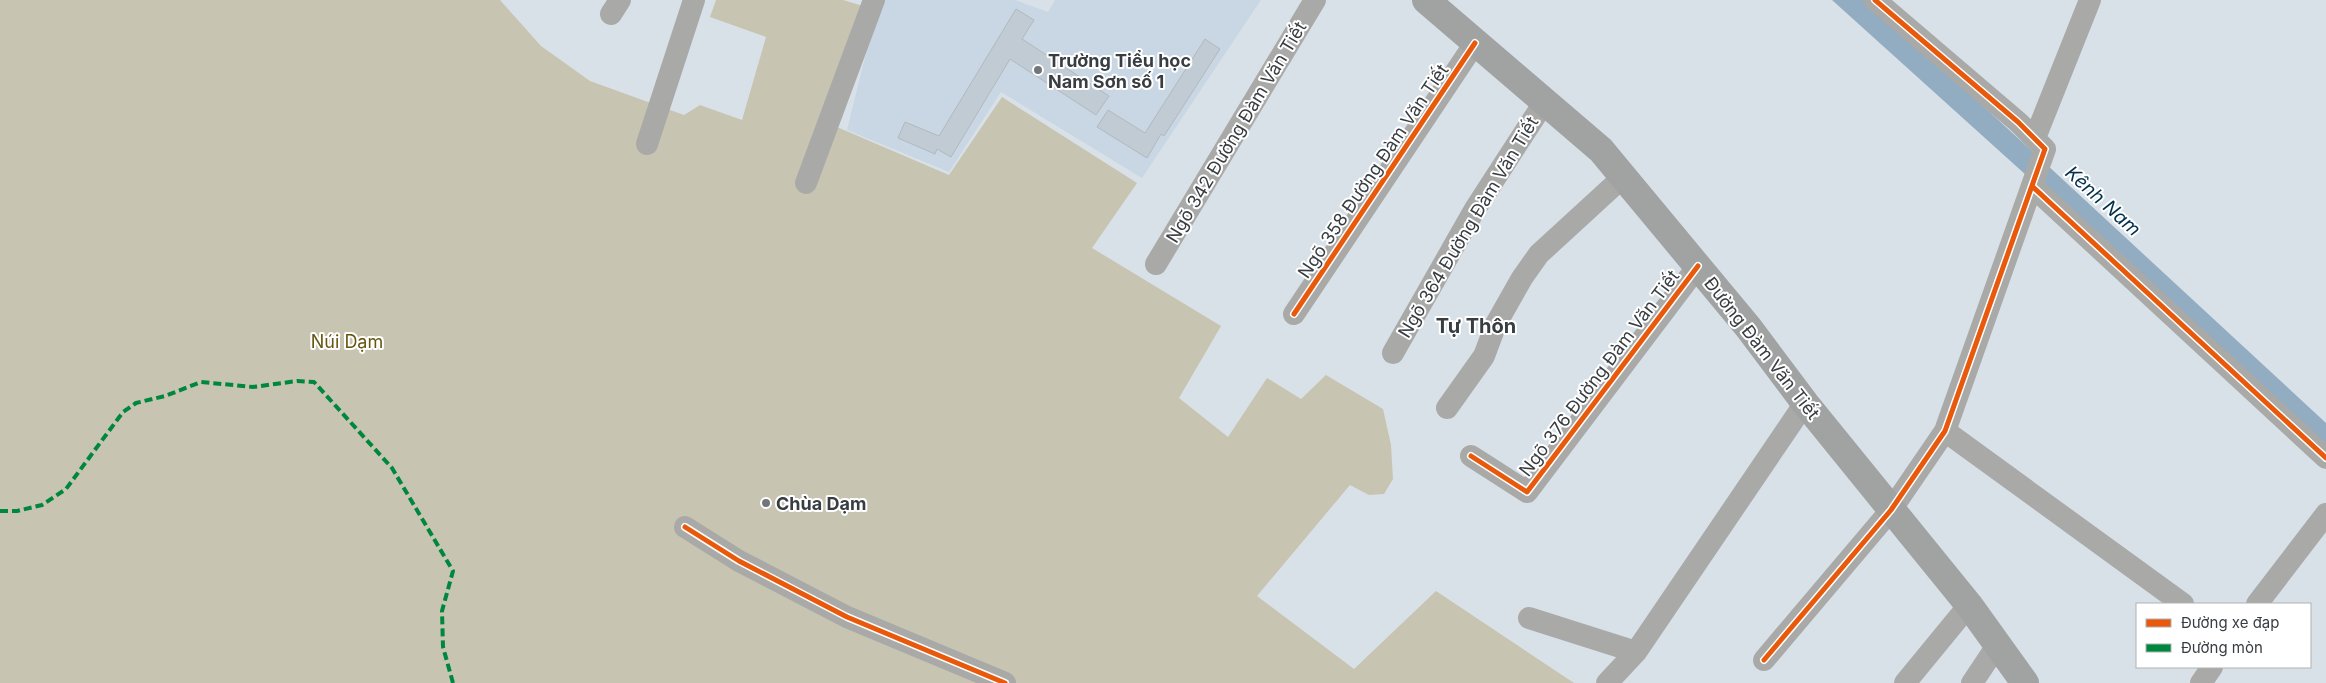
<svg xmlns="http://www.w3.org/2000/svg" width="2326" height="683" font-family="Inter,sans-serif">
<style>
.built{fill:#c8d7e3}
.forest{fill:#c7c4b1}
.water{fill:#92acc2}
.building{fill:#c1cbd4;stroke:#b2b8be}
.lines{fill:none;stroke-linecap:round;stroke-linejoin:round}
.minor{stroke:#a9a9a8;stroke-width:22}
.major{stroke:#a1a3a2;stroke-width:28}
.quiet{stroke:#00873e;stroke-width:4;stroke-dasharray:8 4;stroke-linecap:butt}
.cycleway-casing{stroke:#fff;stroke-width:8}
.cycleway{stroke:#e8590c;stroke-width:5}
.poi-dot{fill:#70767c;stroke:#fff;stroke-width:2}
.labels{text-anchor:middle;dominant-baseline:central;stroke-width:4;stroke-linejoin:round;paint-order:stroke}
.poi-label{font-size:18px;font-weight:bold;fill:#383d42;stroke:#fff;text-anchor:start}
.street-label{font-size:18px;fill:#383d42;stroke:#fff}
.park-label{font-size:18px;fill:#68550f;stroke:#fff}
.water-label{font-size:19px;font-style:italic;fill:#03314d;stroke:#fff}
.quarter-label{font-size:20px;font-weight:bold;fill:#383d42;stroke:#fff}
</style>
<rect width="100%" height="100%" fill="#d9e1e8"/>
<path class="built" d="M884,0h131l33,12 7,-12h206l-119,178 -141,-86 -52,80 -102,-42 20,-81z"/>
<path class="forest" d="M0,0h500l41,46 49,35 94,34 16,-10 42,15 24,-83 -56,-20 6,-17h127l20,6 -40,115 126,54 53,-78 135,86 -45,65 129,78 -42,72 49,39 39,-59 34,21 25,-24 57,34 8,36 2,34 -9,15 -15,1 -19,-10 -93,111 97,73 82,-78 138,92h-1574z"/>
<path class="water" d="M1832,0h33l48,41 413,382v27l-138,-129z"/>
<path class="building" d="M1016,9l18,11 -12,19 87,57 -13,19 -86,-56 -59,98 -14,-8 -2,5 -37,-16 7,-16 34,14z
M1205,39l15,10 -56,87 -3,-2 -14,24 -50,-31 11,-17 37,23z"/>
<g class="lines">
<path class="minor" d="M611,14l9,-14
M2035,138l55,-138
M647,144l47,-144
M806,183l68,-183
M2032,186l294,272
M1156,264l159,-264
M1294,314l181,-271
M1393,353l82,-144 70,-108
M1447,408l37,-52 12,-32 26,-46 17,-24 84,-77
M1945,431l238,173
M1471,456l56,36 171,-226
M685,527l54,34 108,56 158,66
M2257,604l69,-90
M1529,618l107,34
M1764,660l127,-150 54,-79 100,-282 -27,-27 -143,-122
M1607,683l29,-31 169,-249
M1905,683l64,-78
M1972,683l26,-39
M2201,683l11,-16"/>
<path class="major" d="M1426,0l175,150 147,177 57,76 164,202 56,78"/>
<path class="quiet" d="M0,511h17l25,-6 24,-16 57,-77 13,-9 29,-7 36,-14 52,5 44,-6 17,1 78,86 61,103 -11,40 1,36 10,36"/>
<defs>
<path id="cycleway" d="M2032,186l294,272
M1294,314l181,-271
M1471,456l56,36 171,-226
M685,527l54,34 108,56 158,66
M1764,660l127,-150 54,-79 100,-282 -27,-27 -143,-122"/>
</defs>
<use href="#cycleway" class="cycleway-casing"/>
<use href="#cycleway" class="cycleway"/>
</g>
<g class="poi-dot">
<circle cx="1038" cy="70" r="5"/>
<circle cx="766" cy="503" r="5"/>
</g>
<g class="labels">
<g class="poi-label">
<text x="1048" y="60">Trường Tiểu học<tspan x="1048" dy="21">Nam Sơn số 1</tspan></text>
<text x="776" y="503">Chùa Dạm</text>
</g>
<g class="street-label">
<text transform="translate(1236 132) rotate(-59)">Ngõ 342 Đường Đàm Văn Tiết</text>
<text transform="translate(1373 171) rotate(-56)">Ngõ 358 Đường Đàm Văn Tiết</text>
<text transform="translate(1468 227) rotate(-59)">Ngõ 364 Đường Đàm Văn Tiết</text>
<text transform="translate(1762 348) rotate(52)">Đường Đàm Văn Tiết</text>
<text transform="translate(1599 373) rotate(-53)">Ngõ 376 Đường Đàm Văn Tiết</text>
</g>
<g class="park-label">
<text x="347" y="341">Núi Dạm</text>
</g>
<g class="water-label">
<text transform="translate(2103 201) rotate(42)">Kênh Nam</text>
</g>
<g class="quarter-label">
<text x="1476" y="326">Tự Thôn</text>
</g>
</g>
<rect x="2136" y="603" width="175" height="65" fill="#ffffff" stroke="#afb1b3"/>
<rect x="2146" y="619" width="25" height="8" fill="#e8590c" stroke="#afb1b3"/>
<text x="2181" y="628" font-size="15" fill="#383d42">Đường xe đạp</text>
<rect x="2146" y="644" width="25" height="8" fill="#00873e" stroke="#afb1b3"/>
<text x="2181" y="653" font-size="15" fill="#383d42">Đường mòn</text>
</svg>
